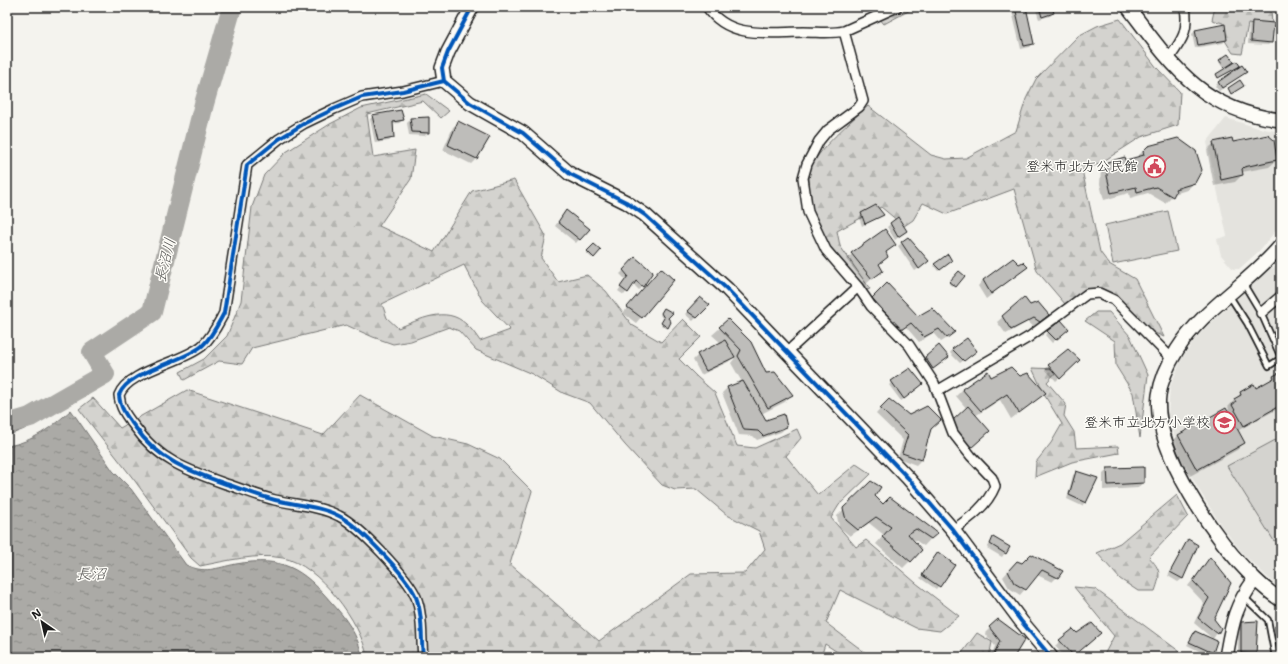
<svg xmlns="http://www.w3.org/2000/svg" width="1288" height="664" font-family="'Shantell Sans','Klee One',sans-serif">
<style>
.built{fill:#e4e3de}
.forest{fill:url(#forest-firs);stroke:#787876;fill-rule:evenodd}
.green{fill:#d4d3cf;stroke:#787876}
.water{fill:url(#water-ripples);stroke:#72716f}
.shadow{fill:#0003}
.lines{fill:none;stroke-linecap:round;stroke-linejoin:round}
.river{stroke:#abaaa6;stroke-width:20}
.building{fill:#bebdba;stroke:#1c1c1c}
.lane-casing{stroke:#1c1c1c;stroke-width:8}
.street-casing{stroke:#1c1c1c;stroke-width:12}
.secondary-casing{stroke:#1c1c1c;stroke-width:16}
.lane{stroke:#fdfcf7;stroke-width:4.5}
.street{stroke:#fdfcf7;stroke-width:9}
.secondary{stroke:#fdfcf7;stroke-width:13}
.cycleway-casing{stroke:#fdfcf7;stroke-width:6}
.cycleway{stroke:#0057b8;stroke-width:4}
.labels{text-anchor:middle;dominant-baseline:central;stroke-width:3;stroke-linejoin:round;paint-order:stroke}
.poi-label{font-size:14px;fill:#1c1c1c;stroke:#fdfcf7;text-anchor:end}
.water-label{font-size:15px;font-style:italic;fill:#5c5c5a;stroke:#fdfcf7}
</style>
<defs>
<pattern id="forest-firs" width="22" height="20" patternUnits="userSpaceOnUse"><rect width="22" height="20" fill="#d4d3cf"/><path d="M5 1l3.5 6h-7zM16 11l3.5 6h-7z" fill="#b5b5b1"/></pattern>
<pattern id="water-ripples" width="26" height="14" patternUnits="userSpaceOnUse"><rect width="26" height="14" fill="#abaaa6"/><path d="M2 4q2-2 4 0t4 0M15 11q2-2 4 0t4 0" fill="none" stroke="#8a8a86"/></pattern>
</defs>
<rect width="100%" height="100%" fill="#f4f3ee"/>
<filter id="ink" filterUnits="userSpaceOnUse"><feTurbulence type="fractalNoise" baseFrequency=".025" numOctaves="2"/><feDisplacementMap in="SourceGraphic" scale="8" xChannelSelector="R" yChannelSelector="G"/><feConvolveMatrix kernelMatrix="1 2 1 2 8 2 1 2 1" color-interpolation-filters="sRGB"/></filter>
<g filter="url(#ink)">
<path class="built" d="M1226,118l32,10 23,4v92l-22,27 -20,18h-6l-12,-14 -4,-16 10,-3 -20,-94z
M1277,267l4,2v321l-37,-35 -22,-28 -23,-37 -19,-35 -12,-41 2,-27 12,-29 12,-17 13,-15 64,-58z"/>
<path class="forest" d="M870,7h46l-32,17z
M1215,7h56l1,20 -24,-3 -6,30 -9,-1 -9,-14 -1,-16 -11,-3z
M1120,19l37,49 23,24 -2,33 -37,12 -42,27 -17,6 18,82 9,12 26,15 29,58 -16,-7 -25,-28 -14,-8 -17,3 -21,14 -34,-40 -23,-82 -67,25 -24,-11 -10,17 -9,6 -23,-19 -44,24 3,15 30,43 -14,4c-9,-10 -19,-22 -25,-34 -11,-22 -26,-65 -21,-89 5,-18 43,-51 58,-64l63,49 15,4 20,-1 50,-27 10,-32 10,-20 42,-43 19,-10z
M426,94l23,17 -8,7 -18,-17 -56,13 6,43 42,-7 -4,29 -32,47 55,26 38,-61 42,-11 32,56 -5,22 17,24 29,-7 19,16 26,34 29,17 22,-23 18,18 -22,22 18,18 18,16 22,53 18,2 42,-19 4,9 -15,18 32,39 38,-31 15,10 -32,31 -8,13 25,29 10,-7 50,43 43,33 -19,15 -24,-3 -76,-38 -14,33 45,34h-26l-20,-13 -4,13h-454c-5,-34 -49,-93 -84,-99 -26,-5 -57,3 -83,8l-9,-8 -56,-77 -56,-72 14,-11 27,30 67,-38 136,45 37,-40 73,41 35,8 32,15 32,32 -22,73 89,77 92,-67 54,-1 20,-24 -6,-18 -32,-16 -31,-26 -21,1 -13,-5 -37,-40 -35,-42 -27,-10 -31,-19 -56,-24 -17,-19 -10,-4 -38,14 -18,3 -20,-7 -27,-12 -94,23 -10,16 -23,-3 -35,19 -4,-8 24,-13 23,-23 14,-35 11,-94 12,-32 22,-23 44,-28 31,-16zM464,265l18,35 28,30 -30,11c-4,-6 -9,-13 -14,-17 -20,-19 -47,-4 -68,4l-11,-10 -5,-14z
M1096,312h13l21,24 18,39 -8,63 -7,-45 -17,-27 -1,-25 -30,-20z
M1032,368l27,1 -12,13 19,22 -2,12 10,16 2,16 42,-2 1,7 -47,9 -37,15 1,-15 15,-19 11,-19 -17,-28z
M1177,495l11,21 -39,41c12,13 12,17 6,34h-17l-18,-12 -23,-26 23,-10z
M1074,587l21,2 92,68h-83v-2l10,-19z
M977,633l15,9 -3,15h-30z"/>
<path class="green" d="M1168,211l9,40 -64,13 -8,-39z
M1281,437v100l-7,4 -47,-75z"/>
<path class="water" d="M56,397l5,9c-17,12 -33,24 -54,29v-19l12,-2z
M71,410l42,61 18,18 55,76c19,9 30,3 50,-1 46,-8 66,4 95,38 14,15 28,34 31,55h-355v-211c26,-4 45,-19 64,-36z"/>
<path class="shadow" d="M1011,7h14l8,37 -3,3 -9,2z
M1035,7h16l2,6 -3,3 -11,3z
M1252,22l19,20 -3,3 -20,-1 1,-19z
M1195,31l31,9 -3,3 -28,5 -3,-14z
M1220,61l12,2 -9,5 -4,-6z
M1245,72l-26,19 -4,-5 4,-4z
M373,116l30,4 -4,3 -7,1 1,13 -4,4 -14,2 -5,-24z
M411,119l17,13 -3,4 -16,-1 -2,-12z
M459,122l29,15 -12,22 -5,5 -28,-14 10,-23z
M1214,143h18l43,9 6,-3v19h-4l-1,-7 -7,6 -27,5v3l-7,7 -21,4 -7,-36z
M1143,151l51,32 -7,7 -13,4 -9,9 -17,-10 -18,5 -1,-5 -25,7 -4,-16 1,-14 7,-7 28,-5z
M566,211l22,18 -12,14 -21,-17z
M862,214h20l-20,12 -3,-9z
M897,218l9,13 -11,9 -8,-13z
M884,231l11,14 -10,8 2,4 -9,8 3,6 -15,13 -20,-25z
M908,238l16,26 -9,7 -17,-25z
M594,246l5,4 -7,8 -6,-5z
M635,259l16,13 -12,18 -6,-6 -9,11 -6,-4 8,-11 -6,-6z
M949,263l-11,8 -4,-5 1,-1z
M1019,265l7,2 -40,32 -8,-13 5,-6z
M661,269l12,11 -37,43 -13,-10z
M959,272l5,5 -10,10 -5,-3z
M887,284l31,33 13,-8 18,28 -8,5 -8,-9 -14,9 -13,-15 -11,8 -28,-31z
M700,298l8,7 -15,16 -8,-7z
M1024,298l19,22 -9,7 -6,-5 -22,12 -9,-12z
M663,311l7,11 -4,6 -5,-3 3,-5 -4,-5z
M728,321l38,53 25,21 -6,7 -24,12 5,7 20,6 -5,5 -24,8 -4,-4 -14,-1 -17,-42 5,-5 15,-6 -11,-19 4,-5 -1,-2 -6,6 -27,13 -8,-15 5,-5 23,-12 -9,-8z
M1061,321l3,11 -12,11 -7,-8z
M939,346l5,14 -15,12 -7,-11z
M953,349l23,2 -16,12 -10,-10z
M1068,350l11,10 -23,21 -11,-12z
M1281,373v34l-44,24 7,12 -7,7 -47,26 -19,-33 7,-7 47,-26 1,2 3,-3 -1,-2 13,-14 15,-4z
M1019,377l26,16 -34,26 -11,-19 -25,16 9,20 -19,17 -17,-27 19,-17 -11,-13 7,-7 28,-11z
M892,382l26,6 -17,13 -12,-16z
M884,405l25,11 21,13 -9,31 -5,5 -18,-7 5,-18 -27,-26z
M1108,469l35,13 -5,6 -35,2v-16z
M1077,472l8,30 -3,4 -15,-7 6,-24z
M873,496l10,9 53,28 -12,13 -15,-10 12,14 -18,18 -27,-24 8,-9 -15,-12 -19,13 -11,-9 -2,-11 7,-7z
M993,539l16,8 -7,10 -15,-9z
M1188,540l8,5 -14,34 -4,3 -10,-6z
M1032,555l25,22 -5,5 -15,-7 -17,20 -11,-7 -6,-11 9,-10 10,-2z
M935,557l19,9 -18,23 -16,-11z
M1210,558l3,61 7,9 -7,11 -19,-16 10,-20 -16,-17z
M998,620l15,37h-22l4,-11 -10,-13z
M1241,623l14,30 -4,4 -13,-1v-30z
M1281,626v31h-4l-5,-27 3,-3z
M1195,633l17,19 -3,4 -22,-11z
M1094,638l-22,19h-7l-10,-11 5,-5z
M1035,653l5,4h-9z"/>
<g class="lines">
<path class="river" d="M7,424l23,-7 75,-43 -13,-22 60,-40 52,-208 28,-97"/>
</g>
<path class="building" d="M1015,7h11l8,37 -10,2z
M1039,7h13l2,6 -12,4z
M1252,21l22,2 -2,20 -21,-2z
M1225,24l2,16 -29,5 -3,-15z
M1228,54l6,8 -9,6 -6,-8z
M1237,61l3,5 -22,12 -2,-4z
M1242,65l5,7 -25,16 -4,-6z
M1240,80l4,6 -13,8 -3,-6z
M401,110l3,10 -11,2 1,16 -16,3 -6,-26z
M429,117v16l-17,-1 -2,-14z
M458,121l32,16 -13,22 -29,-14z
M1268,135l6,5 3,20 -33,7 -2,2 1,6 -22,5 -8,-38 19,-4 1,4z
M1178,138l18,13 6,19 -7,13 -20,6 1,2 -3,6 -17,-10 -19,5 -1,-5 -25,6 -4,-17v-14l18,-5 1,3 18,-5 -1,-4 5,-5z
M1281,148v18l-4,-17z
M876,205l8,10 -19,9 -4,-11z
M566,210l24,19 -10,11 -22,-18z
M898,217l9,14 -9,6 -8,-14z
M885,229l11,16 -10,7 2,5 -9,7 4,7 -11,8 -21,-26z
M908,237l21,24 -10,8 -18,-27z
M594,244l7,6 -7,8 -7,-7z
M948,254l4,7 -12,9 -6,-6z
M635,257l18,15 -10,15 -7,-6 -8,12 -8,-6 8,-11 -5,-6z
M1013,258l6,6 4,-2 5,5 -37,27 -8,-14z
M661,268l13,12 -32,38 -15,-11z
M959,271l6,5 -9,11 -7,-5z
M887,283l31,33 14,-8 23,24 -8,6 -8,-9 -15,8 -13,-14 -10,7 -29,-32z
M700,297l10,8 -13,13 -10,-7z
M1024,297l6,8 8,-3 11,13 -9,7 -6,-4 -23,12 -9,-14z
M664,308l9,5 -5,5 3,4 -3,6 -7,-5 3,-5 -3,-5z
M728,319l23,23 15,31 9,-1 18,23 -25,13 -30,-52 3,-6 -22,-23z
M1061,320l8,9 -13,11 -9,-9z
M967,338l10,13 -13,10 -12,-12z
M725,340l10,17 -29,14 -9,-17z
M939,345l10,12 -16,12 -8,-12z
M1068,349l12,11 -20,19 -12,-14z
M1011,367l9,9 8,-3 18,20 -27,20 -12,-19 -26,17 -19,-22 26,-18 3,6z
M910,368l13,16 -19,15 -13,-18z
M1281,372v33l-37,21 -12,-21 4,-3 -2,-3 7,-4 -1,-3 14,-8 2,4 18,-10 -1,-2z
M743,381l23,39 18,-6 3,13 -24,9 -5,-5 -14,-1 -17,-43z
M889,399l20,16 18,-9 14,14 -10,9 -9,31 -20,-7 6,-18 -28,-27z
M968,406l22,25 -19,17 -13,-14 -5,-14z
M1226,408l19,35 -48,27 -19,-35z
M1144,467v16l-36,2 -1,-17z
M1076,471l22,7 -12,25 -17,-8z
M871,481l10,6 -6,9 8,8 7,-7 48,36 -7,6 -15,-10 -8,5 14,16 -11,12 -29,-25 9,-10 -15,-10 -18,13 -12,-10 -3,-12z
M993,537l17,10 -4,7 -16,-10z
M1188,539l10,6 -15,34 -13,-7z
M938,552l17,13 -15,22 -18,-12z
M1031,554l32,17 -5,7 -16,-8 -16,20 -12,-7 -6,-12 9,-10 5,2z
M1210,557l21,26 -17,36 7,9 -3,6 -20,-16 11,-20 -16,-17z
M998,619l27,20 -11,18h-14l-6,-3 6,-13 -11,-14z
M1258,621l-2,33 -15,-1v-31z
M1092,623l9,10 -27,23 -15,-16 14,-11 4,4z
M1281,625v30h-1l-5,-29z
M1195,631l22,10 -4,12 -24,-11z"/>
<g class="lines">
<defs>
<path id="lane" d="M1243,283l18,30 20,45
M1229,295l18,28 22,43 12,-8
M1245,598l23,22 7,37"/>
<path id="street" d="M707,7c22,33 63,25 97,25 14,0 27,2 40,-1l19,70 -4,6 -31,23 -9,11 -12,23 -4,14 5,34 18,38 32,37 13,19 38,39 25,38 19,50 18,23 21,22 3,8c-8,20 -25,32 -42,44
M844,31l53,-24
M1168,60c14,-20 21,-28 17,-53
M1261,313l20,-17
M787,352l71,-65
M937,391l92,-54 58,-43 12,-1 15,7 58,59
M423,657c-2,-19 0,-42 -7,-60 -8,-20 -58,-72 -77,-81 -19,-10 -43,-11 -64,-16 -17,-4 -33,-11 -49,-16 -37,-13 -68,-24 -91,-57 -8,-10 -15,-19 -16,-32 9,-24 62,-32 83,-49 10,-9 16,-22 22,-33l23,-148 32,-26 26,-16 29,-14 28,-12 41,-6 41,-10"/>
<path id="secondary" d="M472,7l-24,45 -6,16 2,13 26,22 53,30 47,41 56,28 19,13 82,74 181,189 45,52 68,91 30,36
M1128,7c44,58 74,104 153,113
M1281,245c-31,38 -78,63 -104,105 -8,13 -16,30 -18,45 -7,54 58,149 96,184 8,8 17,15 26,21
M1226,657c6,-33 8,-50 29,-78"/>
</defs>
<use href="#lane" class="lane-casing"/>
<use href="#street" class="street-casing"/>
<use href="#secondary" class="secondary-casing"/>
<use href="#lane" class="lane"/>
<use href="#street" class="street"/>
<use href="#secondary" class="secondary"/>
<defs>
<path id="cycleway" d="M472,7l-24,45 -6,16 2,13 26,22 53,30 47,41 56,28 19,13 82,74 181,189 45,52 68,91 30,36
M423,657c-2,-19 0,-42 -7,-60 -8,-20 -58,-72 -77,-81 -19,-10 -43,-11 -64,-16 -17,-4 -33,-11 -49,-16 -37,-13 -68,-24 -91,-57 -8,-10 -15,-19 -16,-32 9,-24 62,-32 83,-49 10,-9 16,-22 22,-33l23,-148 32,-26 26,-16 29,-14 28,-12 41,-6 41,-10"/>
</defs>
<use href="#cycleway" class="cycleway-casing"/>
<use href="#cycleway" class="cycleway"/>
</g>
</g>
<defs>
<symbol id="civic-ring" viewBox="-11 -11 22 22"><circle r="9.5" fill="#fdfcf7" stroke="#d1495b" stroke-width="1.5"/><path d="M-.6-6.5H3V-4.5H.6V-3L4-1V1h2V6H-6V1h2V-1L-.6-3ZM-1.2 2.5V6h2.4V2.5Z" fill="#d1495b"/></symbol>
<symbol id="school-ring" viewBox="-11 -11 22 22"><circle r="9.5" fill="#fdfcf7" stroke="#d1495b" stroke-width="1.5"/><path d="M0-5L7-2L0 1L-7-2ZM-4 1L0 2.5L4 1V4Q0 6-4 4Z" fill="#d1495b"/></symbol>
</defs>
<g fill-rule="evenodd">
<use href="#civic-ring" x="1142" y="154" width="25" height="25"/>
<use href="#school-ring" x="1212" y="410" width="25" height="25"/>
</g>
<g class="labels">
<g class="poi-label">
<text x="1138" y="166">登米市北方公民館</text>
<text x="1210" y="422">登米市立北方小学校</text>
</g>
<g class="water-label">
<text transform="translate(165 260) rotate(-76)">長沼川</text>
<text x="91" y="574">長沼</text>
</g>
</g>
<rect width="1288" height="664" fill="none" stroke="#fdfcf7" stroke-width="24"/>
<rect x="12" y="12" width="1264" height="640" fill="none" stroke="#1c1c1c" stroke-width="1.5" filter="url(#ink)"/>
<g transform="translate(42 622) rotate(326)" stroke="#fdfcf7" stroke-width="3" paint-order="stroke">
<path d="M0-3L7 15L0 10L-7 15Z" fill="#1c1c1c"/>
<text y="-6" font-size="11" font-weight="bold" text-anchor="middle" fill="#1c1c1c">N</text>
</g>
</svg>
